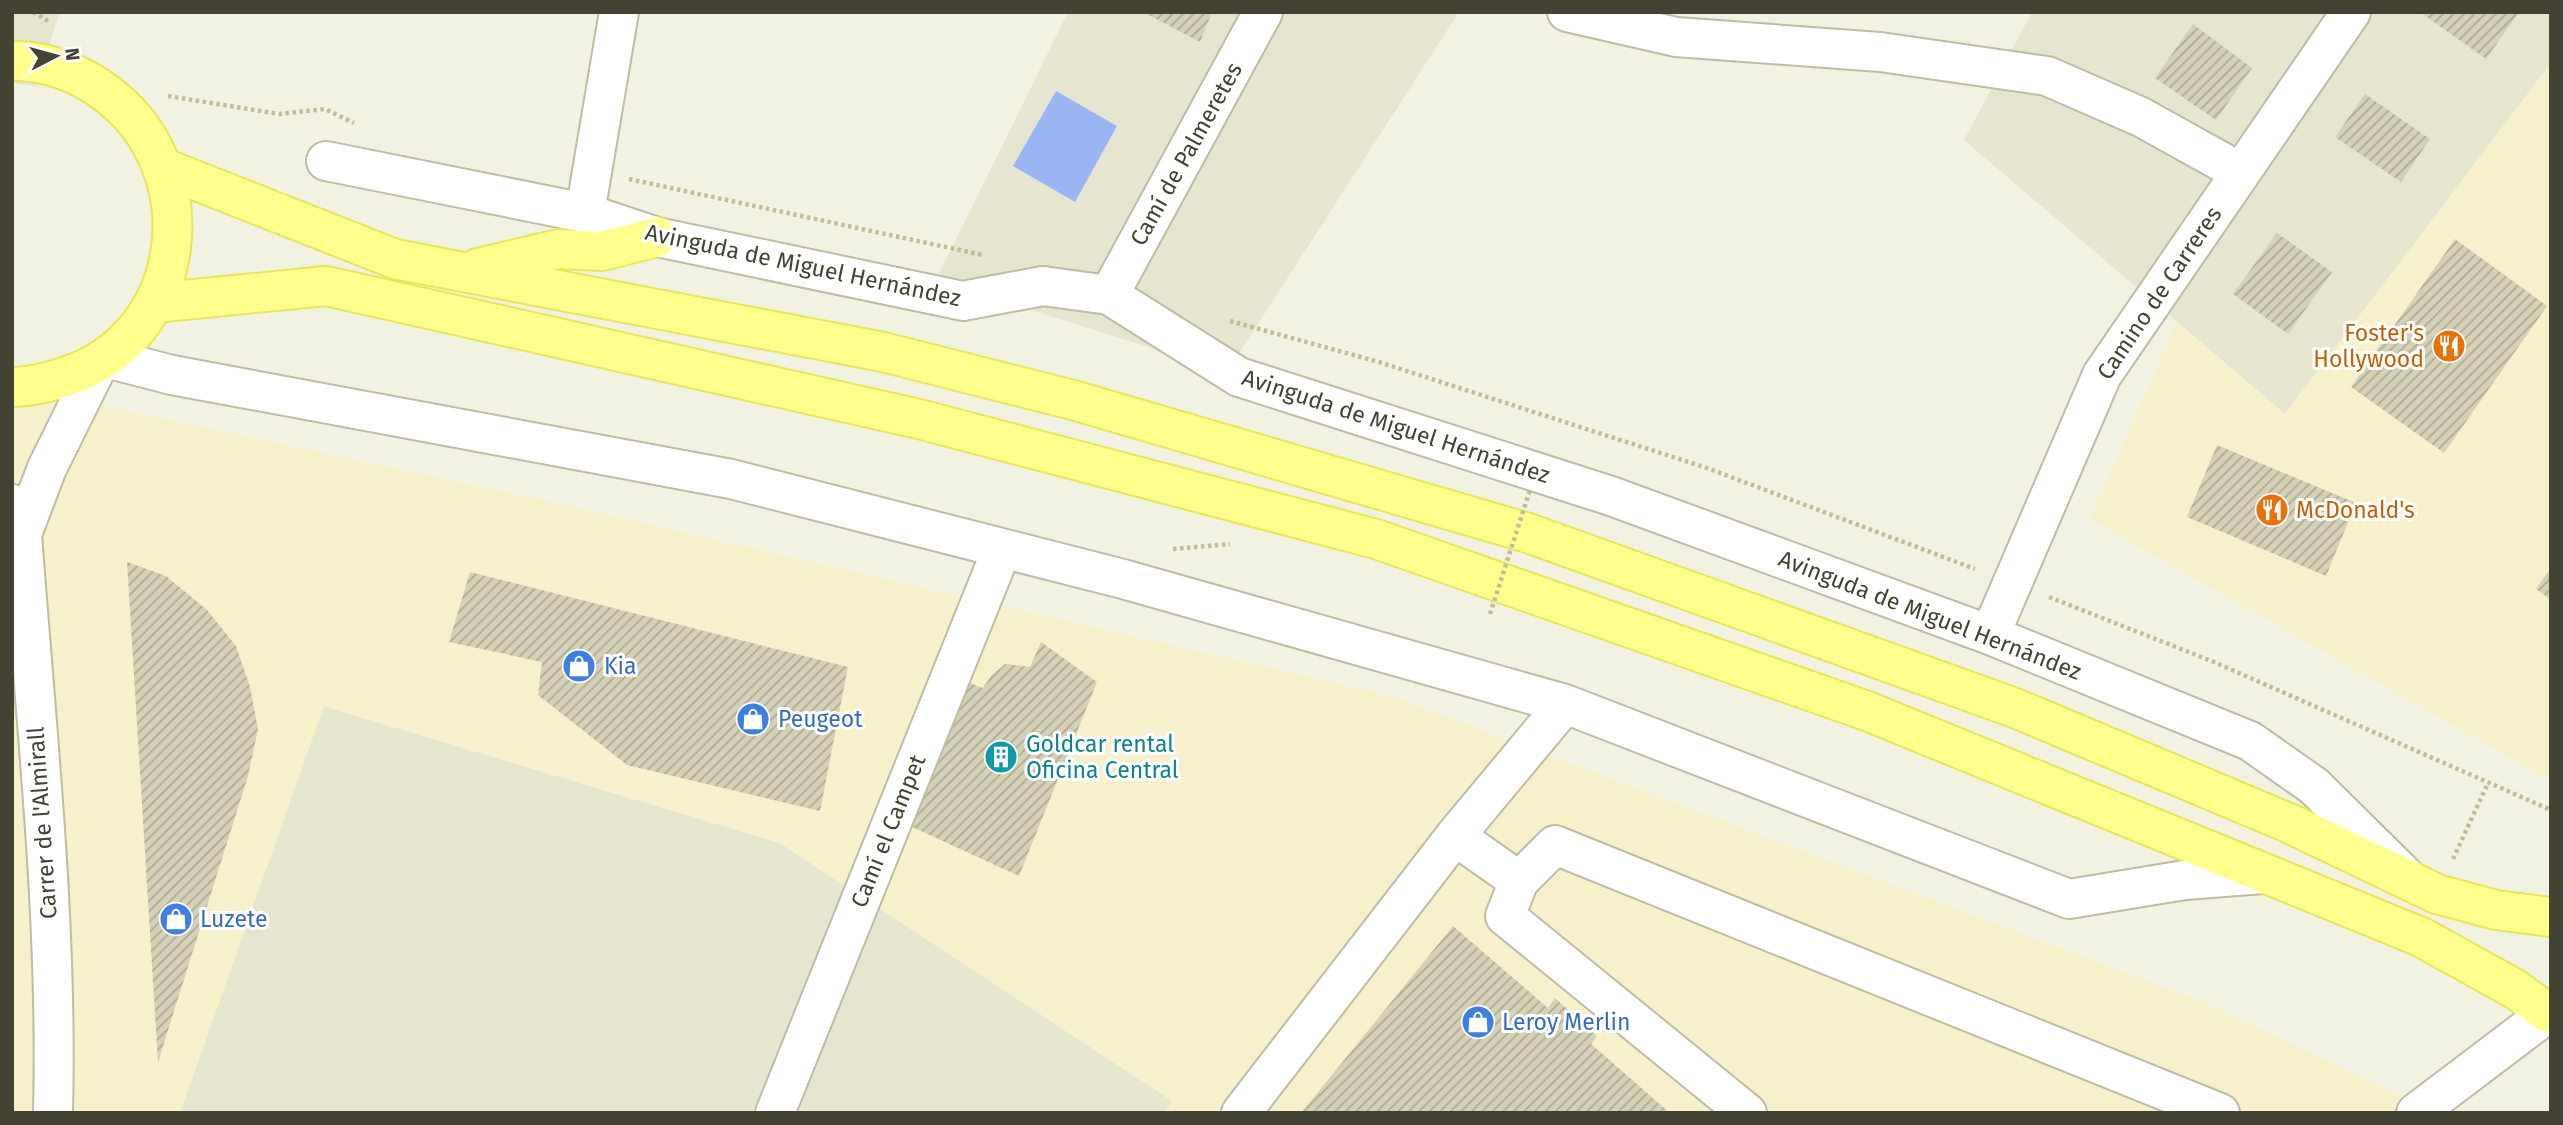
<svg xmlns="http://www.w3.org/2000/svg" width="2563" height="1125" font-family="'Fira Sans',sans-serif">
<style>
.residential{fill:#e6e6d0}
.commercial{fill:#f6f0cb}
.water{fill:#9ab5f3}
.building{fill:url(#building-hatch)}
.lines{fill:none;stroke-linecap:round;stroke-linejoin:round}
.minor-casing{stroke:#bebca4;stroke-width:42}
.major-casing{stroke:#e9e659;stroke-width:42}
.path{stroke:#c0bd95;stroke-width:4.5;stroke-dasharray:3.5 3.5;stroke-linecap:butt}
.minor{stroke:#fff;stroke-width:38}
.major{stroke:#ffff8e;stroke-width:38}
.path-bridge{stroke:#c0bd95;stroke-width:4.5;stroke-dasharray:3.5 3.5;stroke-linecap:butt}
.labels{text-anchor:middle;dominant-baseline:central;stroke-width:6;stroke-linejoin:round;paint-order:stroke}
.street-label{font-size:23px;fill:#444232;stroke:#fff}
.food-label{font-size:23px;fill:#c56008;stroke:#fff;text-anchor:end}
.shop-label{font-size:23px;fill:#366cbe;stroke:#fff;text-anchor:start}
.culture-label{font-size:23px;fill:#0d838f;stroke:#fff;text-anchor:start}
</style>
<defs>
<pattern id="building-hatch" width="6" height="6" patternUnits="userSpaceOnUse" patternTransform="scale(1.75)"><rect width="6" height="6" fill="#d4d1b7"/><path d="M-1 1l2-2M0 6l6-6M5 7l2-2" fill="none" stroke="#aeab95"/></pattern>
</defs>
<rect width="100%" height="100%" fill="#f2f2e2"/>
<path class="residential" d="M12,12h48l-25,74 -23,-3z
M1068,12h391l-232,360 -291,-92z
M2032,12h519v51l-266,351 -321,-274z
M323,706l457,137 393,258 -9,12h-984z"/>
<path class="commercial" d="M2551,63v718l-461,-262 87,-196 108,91z
M12,391l91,15 462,99 826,191 815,307 231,110h-1273l8,-12 -392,-258 -456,-137 -144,407h-168z"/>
<path class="water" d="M1056,91l61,35 -42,76 -62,-36z"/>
<path class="building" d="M1143,12h69l-12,30z
M2420,12h99l-33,47z
M2193,24l59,44 -36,52 -61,-42z
M2365,94l65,45 -29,43 -66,-45z
M2277,233l55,39 -44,62 -55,-40z
M2455,239l92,67 -103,147 -93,-66z
M2217,445l139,58 -30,73 -139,-59z
M127,562l39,14 41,34 29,36 14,41 8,42 -10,47 -90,286z
M2551,568v32l-15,-11z
M470,572l378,95 -28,144 -193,-46 -89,-70 4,-33 -93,-20z
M1041,642l56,40 -78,194 -109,-50 55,-145 18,7 8,-12 14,-12 25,3z
M1453,926l95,82 7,-10 42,38 -6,8 79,69h-369z"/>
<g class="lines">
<defs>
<path id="minor" d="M1567,12l109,25 204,15 167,24 94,41 99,55
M326,161l259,52 72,24 306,64 80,-15 66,9 130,82 372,119 379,139 260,106 64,45 91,90
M585,213l34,-201
M1109,295l154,-283
M106,358l66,17 559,104 392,100 442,125 504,195 116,-19 78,-6
M12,504l10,30c14,192 36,386 31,579
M22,534l25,-66 52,-105
M1990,635l112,-260 249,-363
M1455,836l64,45
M775,1113l227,-564
M1241,1113l214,-277 110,-132
M1747,1113l-242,-197 14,-35 36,-36 665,268
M2416,1113l132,-100"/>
<path id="major" d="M12,61c33,-1 68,12 94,32 103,76 84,245 -42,284 -18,6 -33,10 -52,10
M164,168l231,91 488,93 190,48 455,133 487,175 276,116 146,70 59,16 55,7
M478,268l81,-19 43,2 55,-14
M154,303l172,-17 593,133 457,120 491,172 554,226 94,52 33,24"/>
</defs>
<use href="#minor" class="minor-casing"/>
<use href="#major" class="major-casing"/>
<path class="path" d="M33,12l17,10
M168,96l111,18 46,-5 29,14
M629,179l354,76
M1230,321l149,41 328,106 268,101
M1173,549l57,-5
M2049,597l165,65 337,148
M2453,859l35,-76"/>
<use href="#minor" class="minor"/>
<use href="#major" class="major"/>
<path class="path-bridge" d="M1490,614l40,-124"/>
</g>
<defs>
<symbol id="restaurant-disc" viewBox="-11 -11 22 22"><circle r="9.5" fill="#e8710a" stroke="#fff"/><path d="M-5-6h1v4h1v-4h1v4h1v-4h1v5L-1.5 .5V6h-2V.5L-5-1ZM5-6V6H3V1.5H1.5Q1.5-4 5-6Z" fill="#fff"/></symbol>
<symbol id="shop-disc" viewBox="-11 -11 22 22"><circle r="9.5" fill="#3f7fe0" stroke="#fff"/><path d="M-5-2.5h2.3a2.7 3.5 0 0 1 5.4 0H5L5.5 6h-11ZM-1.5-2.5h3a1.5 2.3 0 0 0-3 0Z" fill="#fff"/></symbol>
<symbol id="building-disc" viewBox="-11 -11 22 22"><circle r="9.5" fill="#0f9aa8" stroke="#fff"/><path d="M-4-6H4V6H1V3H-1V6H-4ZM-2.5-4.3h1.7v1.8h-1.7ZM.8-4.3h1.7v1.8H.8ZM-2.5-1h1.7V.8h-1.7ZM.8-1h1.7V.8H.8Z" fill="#fff"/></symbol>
</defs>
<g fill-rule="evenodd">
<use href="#restaurant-disc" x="2430" y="327" width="38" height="38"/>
<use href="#restaurant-disc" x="2253" y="491" width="38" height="38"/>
<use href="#shop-disc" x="560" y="647" width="38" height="38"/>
<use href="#shop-disc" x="734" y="700" width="38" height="38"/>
<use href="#building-disc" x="982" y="738" width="38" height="38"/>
<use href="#shop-disc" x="157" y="900" width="38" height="38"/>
<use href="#shop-disc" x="1459" y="1003" width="38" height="38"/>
</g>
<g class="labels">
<g class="street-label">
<text transform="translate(1186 154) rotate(-61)">Camí de Palmeretes</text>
<text transform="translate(803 265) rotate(12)">Avinguda de Miguel Hernández</text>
<text transform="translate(2159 293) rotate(-56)">Camino de Carreres</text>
<text transform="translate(1396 426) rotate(18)">Avinguda de Miguel Hernández</text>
<text transform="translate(1930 615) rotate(21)">Avinguda de Miguel Hernández</text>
<text transform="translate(42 823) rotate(-94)">Carrer de l'Almirall</text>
<text transform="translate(888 831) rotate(-68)">Camí el Campet</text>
</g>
<g class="food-label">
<text x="2424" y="333">Foster's<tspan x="2424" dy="26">Hollywood</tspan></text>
<text x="2296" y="510" text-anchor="start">McDonald's</text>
</g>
<g class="shop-label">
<text x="604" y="666">Kia</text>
<text x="778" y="719">Peugeot</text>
<text x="200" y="919">Luzete</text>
<text x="1502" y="1022">Leroy Merlin</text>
</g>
<g class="culture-label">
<text x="1026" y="744">Goldcar rental<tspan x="1026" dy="26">Oficina Central</tspan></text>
</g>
</g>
<rect width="2563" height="1125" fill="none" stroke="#444232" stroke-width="28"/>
<g transform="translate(56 56) rotate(84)" stroke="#ffffff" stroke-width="5" paint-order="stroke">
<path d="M0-5L12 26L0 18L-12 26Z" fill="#444232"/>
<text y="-10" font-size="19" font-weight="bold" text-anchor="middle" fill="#444232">N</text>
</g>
</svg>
